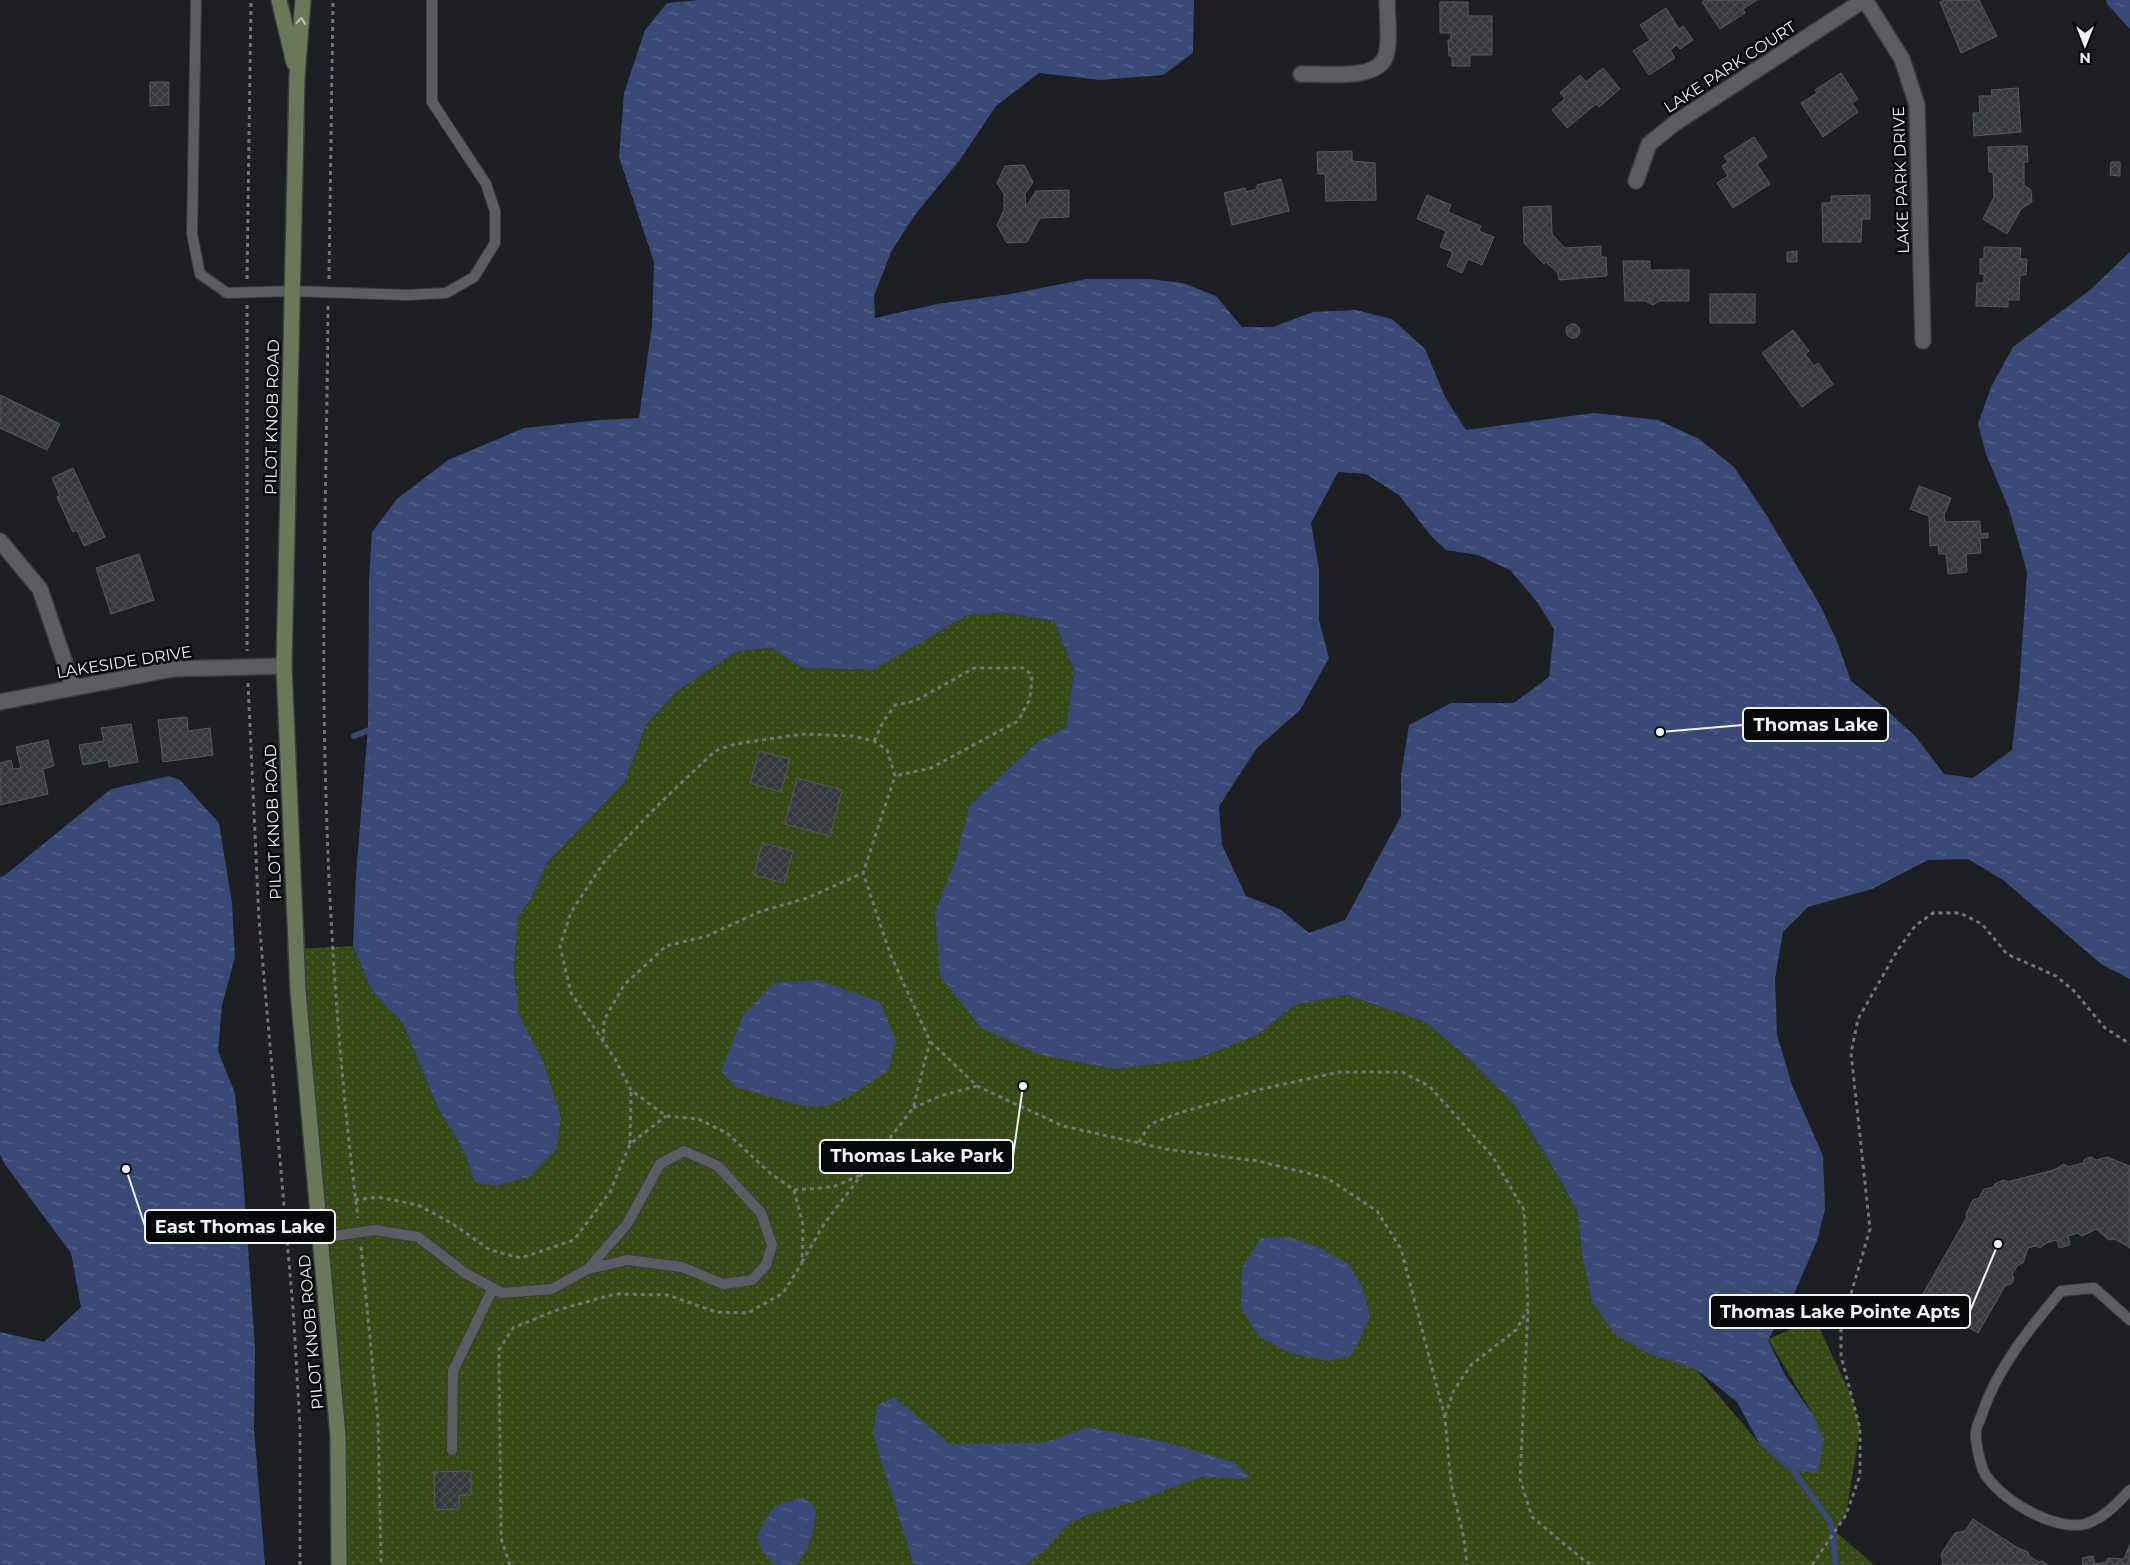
<svg xmlns="http://www.w3.org/2000/svg" width="2130" height="1565" font-family="Montserrat,sans-serif">
<style>
.park{fill:url(#park-dots)}
.water{fill:url(#water-ripples);fill-rule:evenodd}
.lines{fill:none;stroke-linecap:round;stroke-linejoin:round}
.stream{stroke:#384977;stroke-width:6}
.building{fill:url(#building-cross-hatch);stroke:#56595d}
.service-casing{stroke:#3b3c3f;stroke-width:12}
.minor-casing{stroke:#3b3c3f;stroke-width:18}
.secondary-casing{stroke:#3b3c3f;stroke-width:18}
.path{stroke:#737478;stroke-width:3;stroke-dasharray:4 4;stroke-linecap:butt}
.service{stroke:#5a5c61;stroke-width:10}
.minor{stroke:#5a5c61;stroke-width:15}
.secondary{stroke:#6a7759;stroke-width:15}
.oneway{stroke:#bcc1b7}
.labels{text-anchor:middle;dominant-baseline:central;stroke-width:5;stroke-linejoin:round;paint-order:stroke}
.street-label{font-size:16px;fill:#f2f3f6;stroke:#07080a}
.leader{fill:none;stroke:#f2f3f6;stroke-width:2}
.callout-dot{fill:#f2f3f6;stroke:#07080a;stroke-width:2}
.callout{fill:#07080a;stroke:#f2f3f6;stroke-width:2}
.callout-label{font-size:18px;text-anchor:middle;font-weight:bold;fill:#f2f3f6}
</style>
<defs>
<pattern id="park-dots" width="8" height="8" patternUnits="userSpaceOnUse" patternTransform="scale(1.25)"><rect width="8" height="8" fill="#374915"/><path d="M2 2h.1M6 6h.1" fill="none" stroke="#546438" stroke-width="1.8" stroke-linecap="round"/></pattern>
<pattern id="water-ripples" width="26" height="14" patternUnits="userSpaceOnUse" patternTransform="scale(1.25)"><rect width="26" height="14" fill="#384977"/><path d="M2 4q2-2 4 0t4 0M15 11q2-2 4 0t4 0" fill="none" stroke="#55648b"/></pattern>
<pattern id="building-cross-hatch" width="8" height="8" patternUnits="userSpaceOnUse" patternTransform="scale(1.25)"><rect width="8" height="8" fill="#36383d"/><path d="M0 0l8 8M0 8l8-8" fill="none" stroke="#4a4c50"/></pattern>
</defs>
<rect width="100%" height="100%" fill="#1c1e22"/>
<path class="park" d="M1005,613l49,8 20,49 -8,58 -28,13 -69,65 -13,53 301,176 38,-30 52,-10 78,27 44,37 43,43 35,55 30,53 6,50 9,42 104,67 63,74 55,-27 -46,-77 47,-20 37,78 8,31 -14,87 -11,16 39,34h-1535l-1,-129 -42,-487 57,-3 19,45 30,31 36,86 26,43 11,30 68,-120 -24,-47 -5,-44 4,-54 12,-15 17,-38 78,-81 21,-57 30,-33 60,-40 35,-4 32,20 69,2 96,-55z"/>
<path class="water" d="M700,0h494l-1,53 -30,22 -63,5 -61,-7 -43,33 -37,55 -45,55 -23,36 -17,44 1,22 62,-14 74,-10 76,-15h63l33,4 33,13 26,31h31l40,-15 43,-2 36,9 33,30 20,48 21,33 128,-17 64,7 41,19 35,28 33,49 53,89 16,34 15,42 29,23 36,33 28,37 29,4 39,-28 7,-60 8,-118 -18,-63 -23,-55 -8,-30 13,-37 22,-40 77,-57 40,-38v727l-29,-15 -98,-84 -35,-21 -40,1 -56,29 -64,18 -25,25 -8,46 2,57 15,50 31,71 2,53 -8,32 -23,53 -26,46 17,35 29,41 10,23 -6,34 -31,-4 -28,-26 -22,-41 -41,-33 -46,-15 -34,-19 -24,-33 -9,-42 -6,-50 -30,-53 -35,-55 -43,-43 -44,-37 -78,-27 -52,10 -38,30 -61,24 -82,10 -76,-15 -57,-26 -41,-52 -5,-63 21,-54 13,-53 69,-65 28,-13 8,-58 -20,-49 -49,-8 -37,2 -95,55 -70,-2 -32,-20 -35,4 -60,40 -30,33 -21,57 -78,81 -17,38 -12,15 -4,54 5,44 24,47 18,58 -5,30 -25,27 -35,10 -21,-4 -11,-31 -26,-43 -36,-86 -30,-31 -19,-45 3,-72 12,-147 1,-147 3,-48 25,-33 51,-39 76,-32 76,-8 39,-2 13,-93 2,-63 -35,-105 5,-64 21,-63 22,-27zM1338,472l28,2 33,21 32,41 15,14 32,5 32,15 27,32 17,27 -5,48 -35,26h-63l-42,22 -8,50v41l-56,104 -36,13 -29,-24 -34,-13 -24,-51 -3,-39 38,-58 43,-38 29,-52 -10,-38v-50l-8,-47z
M2106,0h24v29l-23,-25z
M169,776l11,4 39,43 13,80 3,54 -13,48 -4,46 17,42 8,83 12,172 -1,81 11,136h-265v-233l44,10 37,-35 -10,-54 -67,-90 -4,-9v-277l4,-1 107,-87z
M819,980l61,22 16,39 -8,30 -39,25 -22,10h-25l-66,-19 -15,-16 22,-56 31,-32z
M1288,1237l28,9 33,18 14,25 7,28 -18,38 -23,6 -39,-8 -32,-17 -17,-29 1,-39 19,-30z
M894,1397l56,47 94,-1 43,-16 78,15 69,20 18,17 -51,-2 -62,23 -52,15 -20,10 -23,26 -19,14h-111l-41,-131 4,-28z
M803,1497l12,10c2,22 -6,40 -18,58h-22c-26,-26 -18,-30 -1,-59z"/>
<g class="lines">
<path class="stream" d="M354,736l20,-8
M1788,1463l43,60 5,42"/>
</g>
<path class="building" d="M1705,0h52l-14,9 2,4 -25,16 -18,-27z
M1945,0h34l18,36 -36,17 -21,-51z
M1440,2h28v14h24v39h-22v11h-18v-10h-3l-1,-16h3v-7h-11z
M1666,8l13,21 4,-3 10,14 -13,9 -3,-4 -7,5 5,8 -26,17 -16,-24 17,-11 -10,-15z
M1603,68l17,21 -21,18 -3,-3 -29,24 -15,-18 13,-11 -5,-6 20,-18 6,7z
M1841,73l17,26 -6,4 6,9 -35,25 -22,-34 16,-10 -2,-3z
M150,82h19v23l-19,1z
M2018,88l3,44 -47,4 -1,-23h7l-1,-17h13l-1,-6z
M1754,137l13,20 -10,7 13,20 -37,24 -16,-25 11,-7 -6,-10 6,-4 -4,-6z
M2027,146l1,16h-4v23l7,5 1,12 -11,7 -14,25 -24,-15 11,-22 -1,-25h-4l-1,-25z
M1352,151v10l23,2 1,37 -50,1 -1,-27h-7l-1,-22z
M2111,162h9v14l-10,-1z
M1024,165l9,17 -8,12 1,13 10,-16 33,-1v27l-29,1 -13,24 -20,1 -10,-18 7,-15v-16l-7,-11 8,-17z
M1281,179l8,32 -57,14 -8,-32 21,-5 1,4 11,-3v-4z
M1427,195l24,10 -3,7 33,14 -2,5 15,6 -12,28 -14,-6 -6,14 -15,-7 6,-14 -13,-5 6,-16 -29,-12z
M1870,195v24h-8l-1,23h-38l-1,-39h9v-7z
M1551,206l1,28 13,14 36,-2v11h5l1,19 -48,4 -1,-7 -12,-11 -2,2 -20,-21 -1,-36z
M1984,247l37,1 -1,11h7l-1,16h-6l-1,25h-11v7l-32,-1 1,-23h7v-9h-4v-15h4z
M1797,251v11h-10v-10z
M1623,261h27v9h39v31h-30l-6,4 -8,-4h-20z
M1710,294h45v29h-45z
M1566 331a7 7 0 1 1 14 0a7 7 0 1 1-14 0Z
M1793,330l16,21 -4,3 9,12 4,-3 15,21 -31,23 -40,-54z
M0,395l60,29 -13,26 -47,-22z
M73,468l32,69 -21,9 -7,-16 -4,2 -16,-35 3,-1 -8,-18z
M1919,486l32,12 -7,17 1,7 35,-1 1,13 7,-1v5h-8l1,15 -15,1 1,18 -19,2 -2,-20h-7l-1,-9 -8,1 -1,-30 -19,-7z
M139,554l15,46 -43,14 -15,-46z
M187,717l1,14 22,-3 3,27 -50,7 -5,-42z
M131,724l7,38 -29,5 -1,-7 -25,5 -4,-20 25,-4 -3,-13z
M48,740l6,26 -11,3 5,25 -48,11v-42l11,-3 2,9 8,-1 -5,-21z
M759,751l31,8 -9,33 -31,-9z
M797,778l45,12 -12,46 -45,-12z
M762,843l31,8 -9,32 -30,-8z
M2091,1157l5,3 11,-3 23,9v82l-15,-9 -6,1 -13,-11 -14,7 -4,-3 -10,3 2,9 -11,3 -2,-8 -11,3 -6,5 -4,-2 -8,2 -5,15 -5,2 -6,9 2,5 -3,5 -6,2 -27,47 -12,-7 -8,2 -21,-13 -4,-9 -13,-7 47,-82 -1,-3 7,-14 6,-2 5,-9 9,-2 3,-4 8,-3 3,2 47,-12 10,-6 4,3 15,-4 2,-4z
M471,1471v24h-12v14l-24,1 -1,-38z
M1973,1519l45,29 10,4 1,4 10,6 4,-1 5,4h-107l2,-3 -2,-8 14,-21 10,-2z
M2130,1544v21h-47l-1,-7 11,-2 2,8 11,-2 2,-4 16,1z"/>
<g class="lines">
<defs>
<path id="service" d="M196,0l-4,234 8,40 27,19 65,-2 115,4 39,-2 28,-16 21,-34v-32l-9,-27 -54,-82v-102
M320,1238l55,-8 43,7 47,36 37,20 50,-4 36,-20 39,-9 55,7 41,17 29,-4 14,-15 6,-20 -11,-32 -43,-47 -34,-15 -24,13 -33,60 -39,45
M2130,1320l-36,-32 -33,3c-31,37 -64,77 -79,123 -2,6 -6,13 -6,18 -1,10 4,29 7,38 13,28 72,62 102,54 20,-6 32,-21 45,-34
M452,1450l1,-79 40,-83"/>
<path id="minor" d="M1865,0l37,59 15,46 6,236
M1301,74c23,-1 82,9 86,-23 3,-16 0,-35 0,-51
M1636,181l13,-37 26,-21 189,-123
M0,541l40,48 33,98
M0,702l173,-33 111,-3"/>
<path id="secondary" d="M279,0l15,63
M303,0l-6,77 -13,589 14,325 40,445 1,129"/>
</defs>
<use href="#service" class="service-casing"/>
<use href="#minor" class="minor-casing"/>
<use href="#secondary" class="secondary-casing"/>
<path class="path" d="M247,279l4,-279
M329,279l4,-279
M247,305v346
M328,306c-1,131 -5,263 -4,395 2,172 12,345 34,517
M248,683l11,237 34,388 7,118v139
M874,741l9,-19 12,-17 20,-4 59,-33h49l9,7 -2,24 -12,22 -87,47 -36,8
M603,1041l1,-21 20,-35 42,-39 41,-10 52,-24 48,-14 56,-25
M913,1108l27,-12 37,-10
M1139,1142l11,-18 29,-11 83,-24 77,-17h63l27,14 63,70 32,54 4,99 -8,170 12,38 54,45 9,3
M630,1144l1,-53
M794,1190l39,-3 30,-13
M355,1200l23,-3 40,8 35,19 37,26 31,8 53,-18 36,-48 20,-48 36,-28
M361,1247l17,173 3,145
M802,1262l22,-38 89,-116 17,-67
M1445,1416l9,-26 17,-25 45,-35 12,-21
M510,1565l-9,-27 -2,-188 14,-22 41,-17 61,-17 53,1 48,17 32,1 35,-20 19,-30 1,-38 -9,-35 -24,-17 -43,-40 -29,-14 -32,-3 -35,-26 -16,-31 -44,-66 -11,-47 11,-34 33,-50 54,-57 57,-54 20,-7 68,-10 50,2 21,5 13,9 8,26 -32,97 28,83 39,85 47,45 86,40 103,23 92,12 69,17 50,33 24,38 44,169 6,65 13,56 3,26
M1812,1565l34,-50 14,-40v-47l-19,-72v-28l29,-99 -19,-176 7,-34 39,-68 18,-25 18,-13h27l22,11 25,30 49,22 18,15 31,37 25,16"/>
<use href="#service" class="service"/>
<use href="#minor" class="minor"/>
<use href="#secondary" class="secondary"/>
</g>
<defs><path id="oneway-chevron" d="M-2-3.5L2.5 0L-2 3.5" fill="none" stroke-width="1.6" stroke-linecap="round" stroke-linejoin="round" transform="scale(1.25)"/></defs>
<use class="oneway" href="#oneway-chevron" transform="translate(301 21) rotate(-85)"/>
<g class="labels">
<g class="street-label">
<text transform="translate(1730 67) rotate(-33)">LAKE PARK COURT</text>
<text transform="translate(1901 180) rotate(-92)">LAKE PARK DRIVE</text>
<text transform="translate(272 417) rotate(-89)">PILOT KNOB ROAD</text>
<text transform="translate(124 662) rotate(-9)">LAKESIDE DRIVE</text>
<text transform="translate(273 822) rotate(-92)">PILOT KNOB ROAD</text>
<text transform="translate(311 1332) rotate(-95)">PILOT KNOB ROAD</text>
</g>
</g>
<path class="leader" d="M1660 732L1743 725M1023 1086L1013 1156M126 1169L145 1226M1998 1244L1970 1311"/>
<g class="callout-dot">
<circle cx="1660" cy="732" r="5"/>
<circle cx="1023" cy="1086" r="5"/>
<circle cx="126" cy="1169" r="5"/>
<circle cx="1998" cy="1244" r="5"/>
</g>
<g class="callout">
<rect x="1743" y="708" width="145" height="33" rx="5"/>
<rect x="820" y="1140" width="193" height="33" rx="5"/>
<rect x="145" y="1210" width="190" height="33" rx="5"/>
<rect x="1710" y="1295" width="260" height="33" rx="5"/>
</g>
<g class="callout-label">
<text x="1816" y="731">Thomas Lake</text>
<text x="917" y="1162">Thomas Lake Park</text>
<text x="240" y="1233">East Thomas Lake</text>
<text x="1840" y="1318">Thomas Lake Pointe Apts</text>
</g>
<g transform="translate(2085 45) rotate(180)" stroke="#07080a" stroke-width="4" paint-order="stroke">
<path d="M0-4L9 19L0 12L-9 19Z" fill="#f2f3f6"/>
<text y="-8" font-size="14" font-weight="bold" text-anchor="middle" fill="#f2f3f6">N</text>
</g>
</svg>
